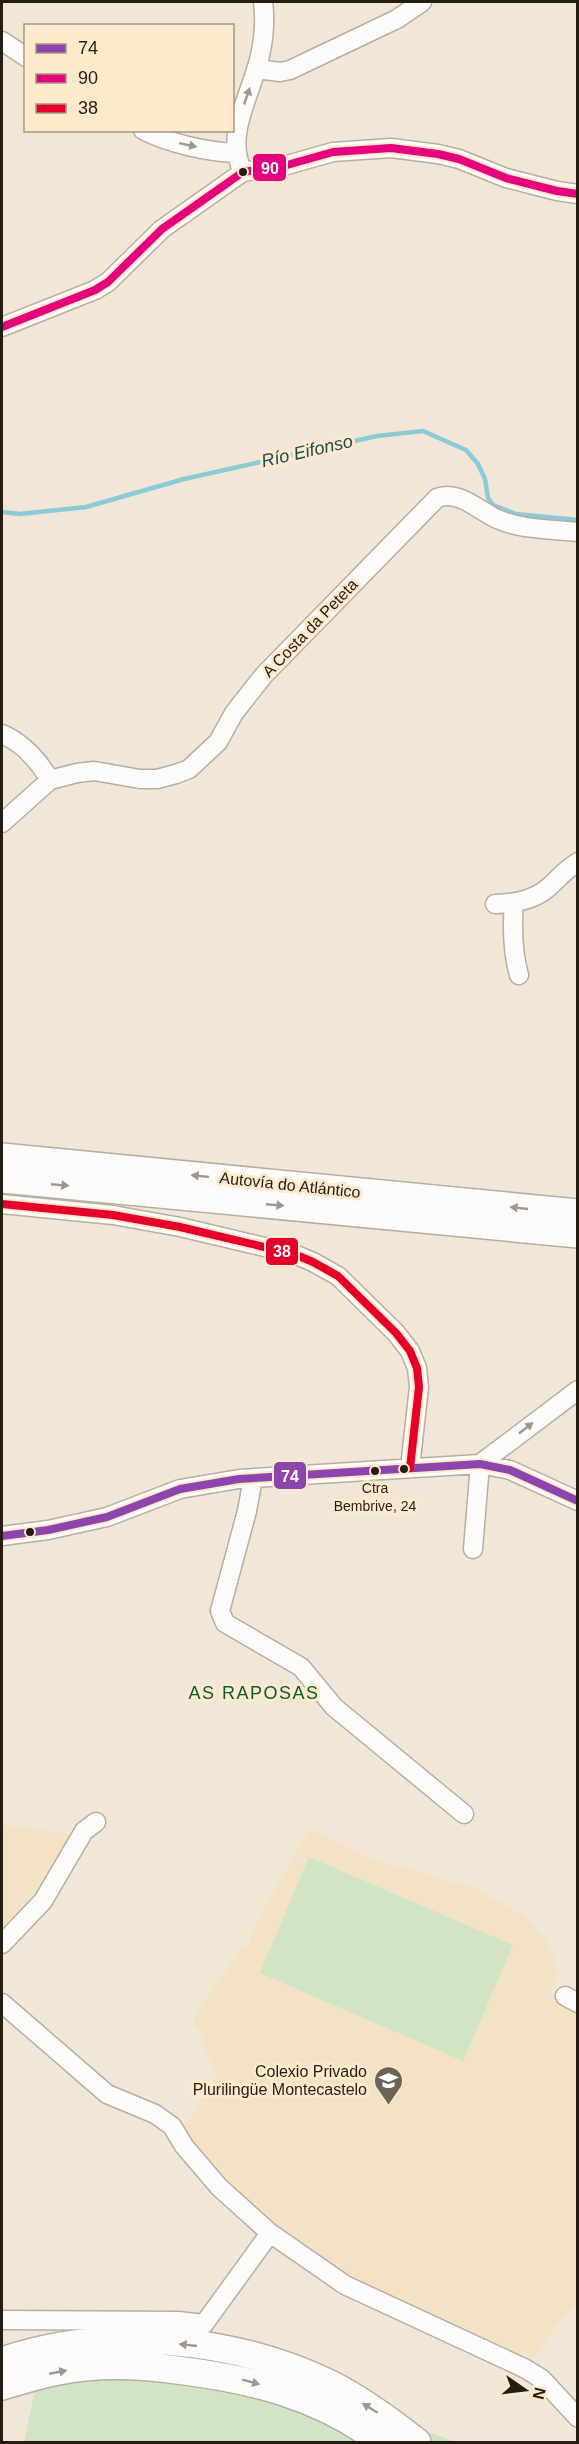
<svg xmlns="http://www.w3.org/2000/svg" width="579" height="2444" font-family="Helvetica,sans-serif">
<style>
.built{fill:#f3e2c6}
.green{fill:#d1e5c4}
.lines{fill:none;stroke-linecap:round;stroke-linejoin:round}
.stream{stroke:#8bcad6;stroke-width:4.5}
.minor-casing{stroke:#b7aea2;stroke-width:21}
.highway-casing{stroke:#b7aea2;stroke-width:30}
.minor{stroke:#fdfbf9;stroke-width:18}
.highway{stroke:#fdfbf9;stroke-width:27}
.bus-1-casing{stroke:#fde9cc;stroke-width:12}
.bus-2-casing{stroke:#fde9cc;stroke-width:12}
.bus-3-casing{stroke:#fde9cc;stroke-width:12}
.bus-1{stroke:#8e44ad;stroke-width:8}
.bus-2{stroke:#e5007d;stroke-width:8}
.bus-3{stroke:#e4002b;stroke-width:8}
.oneway{fill:#9b9791}
.bus-dot{fill:#241d12;stroke:#fde9cc;stroke-width:2}
.labels{text-anchor:middle;dominant-baseline:central;stroke-width:6;stroke-linejoin:round;paint-order:stroke}
.bus-label{font-size:14px;fill:#241d12;stroke:#fde9cc}
.street-label{font-size:16px;fill:#241d12;stroke:#fde9cc}
.poi-label{font-size:16px;fill:#241d12;stroke:#fde9cc;text-anchor:end}
.water-label{font-size:18px;font-style:italic;fill:#204b55;stroke:#fde9cc}
.neighbourhood-label{font-size:18px;letter-spacing:1.5px;fill:#085c34;stroke:#fde9cc}
.line-badge{stroke:#fde9cc;stroke-width:2}
.badge-label{font-size:16px;text-anchor:middle;font-weight:bold;fill:#fff}
</style>
<rect width="100%" height="100%" fill="#f2e7d7"/>
<path class="built" d="M2,1824l73,11 -31,53 -42,45z
M309,1829l62,29 107,31 48,28 19,22 9,17 3,17 -7,20 27,16v296l-25,26 -17,26 -75,-19 -102,-50 -75,-50 -98,-97 -2,-13 30,-44 3,-9 -13,-30 -3,-15 -5,-4 -2,-7 51,-74 4,1 9,-24z"/>
<path class="green" d="M309,1857l204,88 -50,116 -203,-88z
M168,2337l288,105h-432l19,-92z"/>
<g class="lines">
<path class="stream" d="M2,512l18,2 66,-7 98,-28 193,-43 46,-5 43,19 12,14 7,15 3,19 5,7 23,9 62,6"/>
<defs>
<path id="minor" d="M2,41l24,16
M257,69l23,3 10,-2 107,-51 25,-17
M143,130c25,13 64,22 93,23
M243,172c-17,-34 3,-68 13,-102 7,-21 10,-47 7,-68
M2,327l93,-37 13,-8 54,-53 81,-57 44,-7 46,-13 58,-4 47,6 21,5 47,19 51,13 21,3
M2,734c21,9 36,26 48,46
M2,823l48,-43 27,-7 17,-2 46,8h17l19,-5 13,-5 29,-27 16,-29 30,-38 173,-177c21,-9 42,13 60,21 25,11 55,10 81,13
M514,903c-2,25 -2,48 5,72
M495,904c19,-1 38,-3 54,-17 9,-8 17,-18 29,-25
M2,1204l111,11 67,12 114,27 19,8 25,14 58,57 14,18 7,17 2,19 -9,81
M253,1478l-6,33 -27,100 5,12 76,44 33,40 130,107
M2,1536l46,-6 59,-13 73,-28 59,-10 241,-15 30,6 68,31
M473,1549l7,-85 98,-74
M2,1944l41,-43 41,-70 12,-9
M565,1996l13,7
M2,2003l105,91 48,20 17,12 12,20 35,41 51,46 75,52 179,83 18,11 36,39
M2,2320l176,1 26,3 66,-91"/>
<path id="highway" d="M2,1157l576,56
M2,1179l576,55
M2,2361c103,-35 225,-25 324,21 32,15 63,38 91,60
M2,2386c27,-8 56,-17 84,-19 30,-3 61,-1 91,3 74,9 144,26 204,72"/>
</defs>
<use href="#minor" class="minor-casing"/>
<use href="#highway" class="highway-casing"/>
<use href="#minor" class="minor"/>
<use href="#highway" class="highway"/>
<defs>
<path id="bus-1" d="M2,1536l46,-6 59,-13 73,-28 59,-10 241,-15 30,6 68,31"/>
<path id="bus-2" d="M2,327l93,-37 13,-8 54,-53 81,-57 44,-7 46,-13 58,-4 47,6 21,5 47,19 51,13 21,3"/>
<path id="bus-3" d="M2,1204l111,11 67,12 114,27 19,8 25,14 58,57 14,18 7,17 2,19 -9,81"/>
</defs>
<use href="#bus-1" class="bus-1-casing"/>
<use href="#bus-2" class="bus-2-casing"/>
<use href="#bus-3" class="bus-3-casing"/>
<use href="#bus-1" class="bus-1"/>
<use href="#bus-2" class="bus-2"/>
<use href="#bus-3" class="bus-3"/>
</g>
<defs><path id="oneway-solid" d="M-6-.8H1V-3.2L6.5 0L1 3.2V.8H-6Z" transform="scale(1.5)"/></defs>
<g class="oneway">
<use href="#oneway-solid" transform="translate(247 96) rotate(-71)"/>
<use href="#oneway-solid" transform="translate(188 145) rotate(12)"/>
<use href="#oneway-solid" transform="translate(200 1176) rotate(-174)"/>
<use href="#oneway-solid" transform="translate(60 1185) rotate(5)"/>
<use href="#oneway-solid" transform="translate(275 1205) rotate(5)"/>
<use href="#oneway-solid" transform="translate(519 1208) rotate(-174)"/>
<use href="#oneway-solid" transform="translate(526 1428) rotate(-38)"/>
<use href="#oneway-solid" transform="translate(188 2345) rotate(-174)"/>
<use href="#oneway-solid" transform="translate(58 2372) rotate(-11)"/>
<use href="#oneway-solid" transform="translate(251 2382) rotate(15)"/>
<use href="#oneway-solid" transform="translate(370 2408) rotate(-148)"/>
</g>
<defs>
<symbol id="school-pin" viewBox="-11 -11 22 30"><path d="M0 17L-7.5 6A9.5 9.5 0 1 1 7.5 6Z" fill="#6c6457" stroke="#fde9cc"/><path d="M0-5L7-2L0 1L-7-2ZM-4 1L0 2.5L4 1V4Q0 6-4 4Z" fill="#fff"/></symbol>
</defs>
<g fill-rule="evenodd">
<use href="#school-pin" x="372" y="2064" width="33" height="45"/>
</g>
<g class="bus-dot">
<circle cx="243" cy="172" r="5"/>
<circle cx="404" cy="1469" r="5"/>
<circle cx="375" cy="1471" r="5"/>
<circle cx="30" cy="1532" r="5"/>
</g>
<g class="labels">
<g class="bus-label">
<text x="375" y="1488">Ctra<tspan x="375" dy="18">Bembrive, 24</tspan></text>
</g>
<g class="street-label">
<text transform="translate(310 628) rotate(-46)">A Costa da Peteta</text>
<text transform="translate(290 1185) rotate(6)">Autovía do Atlántico</text>
</g>
<g class="poi-label">
<text x="367" y="2071">Colexio Privado<tspan x="367" dy="18">Plurilingüe Montecastelo</tspan></text>
</g>
<g class="water-label">
<text transform="translate(307 451) rotate(-13)">Río Eifonso</text>
</g>
<g class="neighbourhood-label">
<text x="254" y="1693">AS RAPOSAS</text>
</g>
</g>
<g class="line-badge">
<rect x="252" y="153" width="35" height="29" rx="6" fill="#e5007d"/>
<rect x="265" y="1237" width="34" height="29" rx="6" fill="#e4002b"/>
<rect x="273" y="1461" width="34" height="29" rx="6" fill="#8e44ad"/>
</g>
<g class="badge-label">
<text x="270" y="174">90</text>
<text x="282" y="1257">38</text>
<text x="290" y="1482">74</text>
</g>
<rect width="579" height="2444" fill="none" stroke="#241d12" stroke-width="6"/>
<rect x="24" y="24" width="210" height="108" fill="#fde9cc" stroke="#a69782" stroke-width="1.5"/>
<rect x="36" y="44" width="30" height="9" fill="#8e44ad" stroke="#a69782" stroke-width="1.5"/>
<text x="78" y="54" font-size="18" fill="#241d12">74</text>
<rect x="36" y="74" width="30" height="9" fill="#e5007d" stroke="#a69782" stroke-width="1.5"/>
<text x="78" y="84" font-size="18" fill="#241d12">90</text>
<rect x="36" y="104" width="30" height="9" fill="#e4002b" stroke="#a69782" stroke-width="1.5"/>
<text x="78" y="114" font-size="18" fill="#241d12">38</text>
<g transform="translate(525 2390) rotate(104)" stroke="#fde9cc" stroke-width="4.5" paint-order="stroke">
<path d="M0-4.5L10 22L0 15L-10 22Z" fill="#241d12"/>
<text y="-9" font-size="16" font-weight="bold" text-anchor="middle" fill="#241d12">N</text>
</g>
</svg>
